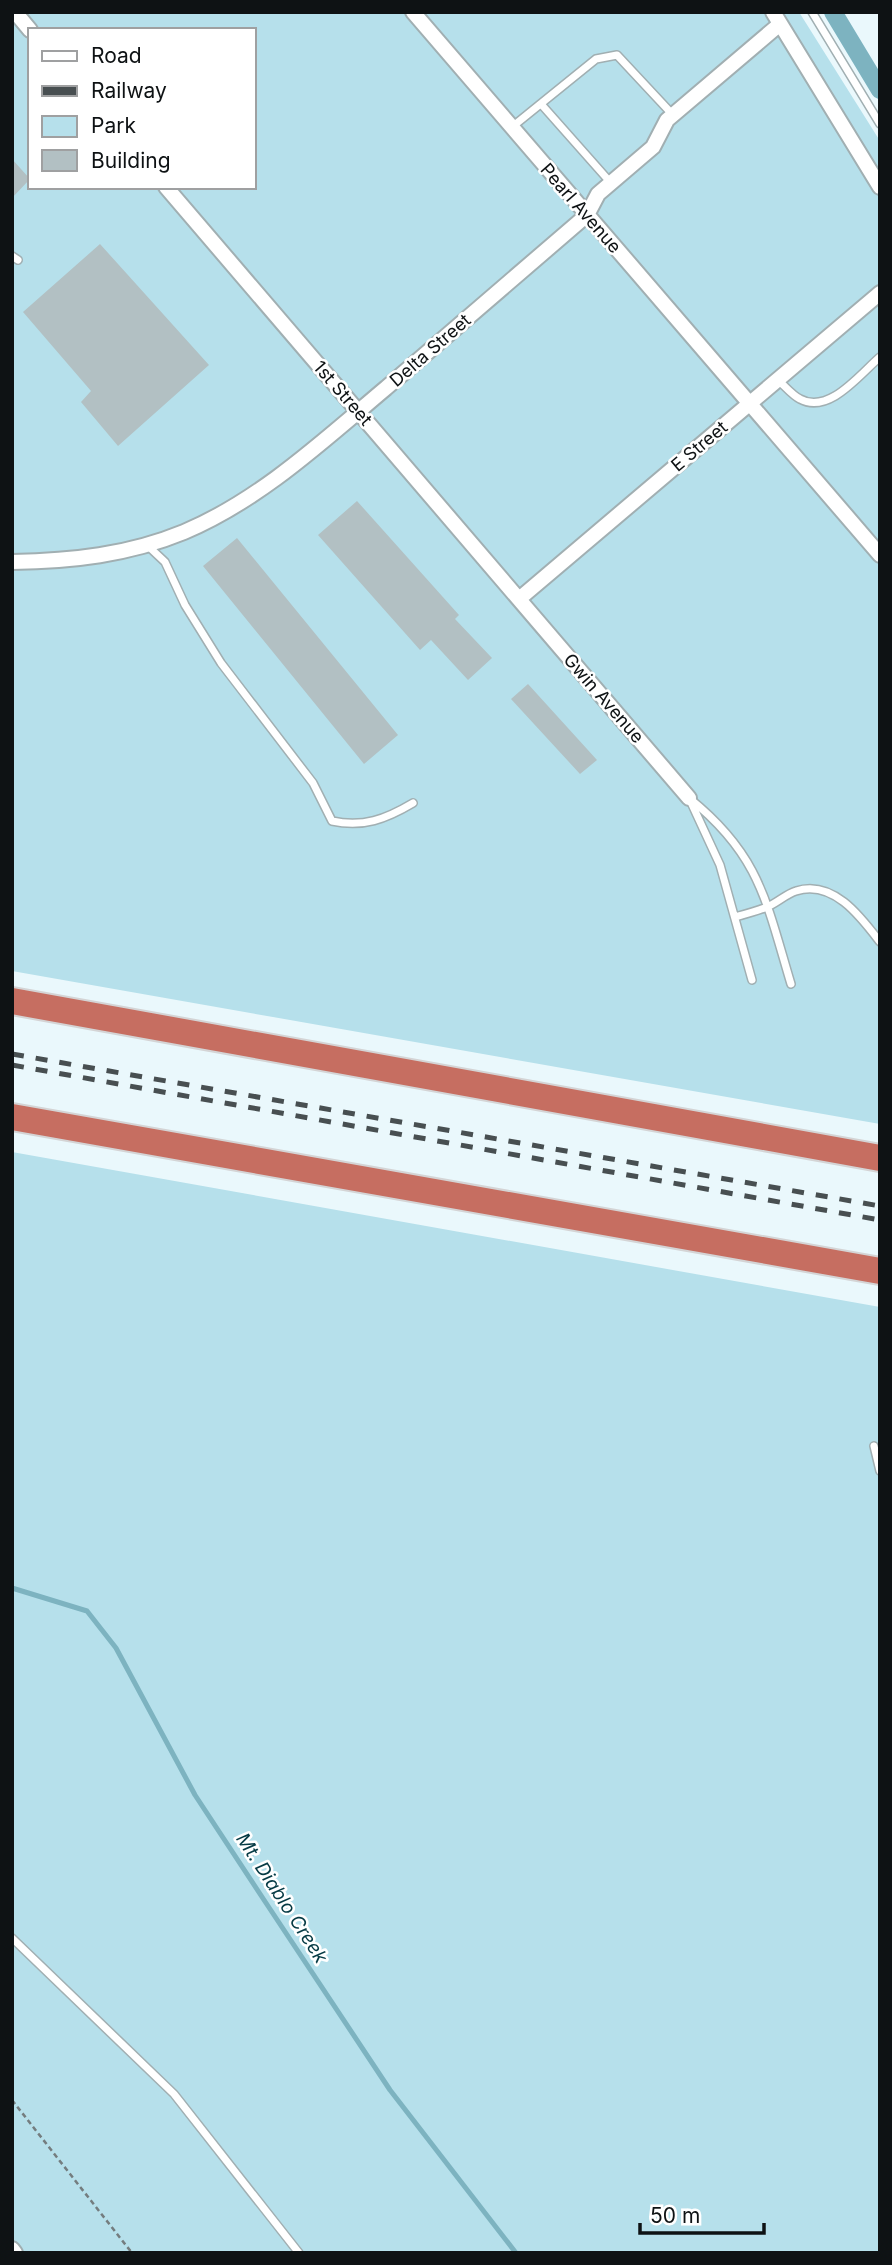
<svg xmlns="http://www.w3.org/2000/svg" width="892" height="2265" font-family="Inter,sans-serif">
<style>
.green{fill:#b6e0eb;fill-rule:evenodd}
.lines{fill:none;stroke-linecap:round;stroke-linejoin:round}
.stream{stroke:#7db3c0;stroke-width:5}
.canal{stroke:#7db3c0;stroke-width:18}
.building{fill:#b2c0c3}
.lane-casing{stroke:#a1afb2;stroke-width:10}
.street-casing{stroke:#a1afb2;stroke-width:18}
.highway-casing{stroke:#d4d4d5;stroke-width:30}
.path{stroke:#747d7f;stroke-width:2.5;stroke-dasharray:5 3.5;stroke-linecap:butt}
.lane{stroke:#fff;stroke-width:7}
.street{stroke:#fff;stroke-width:14}
.highway{stroke:#c66e61;stroke-width:26}
.rail{stroke:#484f51;stroke-width:5;stroke-dasharray:12 12;stroke-linecap:butt}
.labels{text-anchor:middle;dominant-baseline:central;stroke-width:5;stroke-linejoin:round;paint-order:stroke}
.street-label{font-size:18px;fill:#0e1214;stroke:#fff}
.water-label{font-size:19px;font-style:italic;fill:#053a44;stroke:#fff}
</style>
<rect width="100%" height="100%" fill="#eaf8fc"/>
<path class="green" d="M12,12h787l81,129v983l-868,-153zM30,30h224v157h-224z
M12,1152l868,155v946h-868z"/>
<g class="lines">
<path class="stream" d="M12,1588l75,23 29,37 79,147 73,111 122,184 126,163"/>
<path class="canal" d="M833,12l47,78"/>
</g>
<path class="building" d="M12,159l18,20 -18,19z
M100,244l109,121 -91,81 -37,-44 10,-11 -68,-79z
M357,501l102,114 -4,4 37,39 -24,22 -37,-40 -11,10 -102,-115z
M237,538l161,197 -34,29 -161,-198z
M528,684l69,76 -17,14 -69,-75z"/>
<g class="lines">
<defs>
<path id="lane" d="M812,12l68,112
M541,104l70,79
M512,127l84,-68 21,-4 56,60
M12,256l6,4
M778,380c7,6 14,15 22,19 29,16 60,-25 80,-42
M147,545l18,17 20,43 36,58 92,120 19,38c31,7 54,-2 81,-18
M735,917c11,-3 22,-6 32,-10 10,-4 19,-13 29,-16 37,-12 65,26 84,51
M752,980l-32,-115 -31,-67c71,57 77,103 102,186
M874,1446l6,25
M12,1938l162,156 125,159"/>
<path id="street" d="M15,12l15,18
M413,12l467,543
M773,12l107,175
M166,187l523,611
M12,562c60,-1 116,-7 172,-30 76,-32 139,-91 202,-144 67,-58 134,-116 201,-173l11,-21 55,-47 14,-27 113,-96
M519,599l361,-306
M12,2249l3,4"/>
<path id="highway" d="M12,1001l868,157
M12,1117l868,154"/>
</defs>
<use href="#lane" class="lane-casing"/>
<use href="#street" class="street-casing"/>
<use href="#highway" class="highway-casing"/>
<path class="path" d="M12,2100l120,153"/>
<use href="#lane" class="lane"/>
<use href="#street" class="street"/>
<use href="#highway" class="highway"/>
<path class="rail" d="M12,1054l868,152
M12,1065l868,155"/>
</g>
<g class="labels">
<g class="street-label">
<text transform="translate(581 208) rotate(49)">Pearl Avenue</text>
<text transform="translate(430 350) rotate(-41)">Delta Street</text>
<text transform="translate(343 393) rotate(49)">1st Street</text>
<text transform="translate(699 446) rotate(-40)">E Street</text>
<text transform="translate(604 698) rotate(49)">Gwin Avenue</text>
</g>
<g class="water-label">
<text transform="translate(282 1898) rotate(57)">Mt. Diablo Creek</text>
</g>
</g>
<rect width="892" height="2265" fill="none" stroke="#0e1214" stroke-width="28"/>
<rect x="28" y="28" width="228" height="161" fill="#ffffff" stroke="#9fa0a1" stroke-width="2"/>
<rect x="42" y="51" width="35" height="10" fill="#ffffff" stroke="#9fa0a1" stroke-width="2"/>
<text x="91" y="63" font-size="21" fill="#0e1214">Road</text>
<rect x="42" y="86" width="35" height="10" fill="#484f51" stroke="#9fa0a1" stroke-width="2"/>
<text x="91" y="98" font-size="21" fill="#0e1214">Railway</text>
<rect x="42" y="116" width="35" height="21" fill="#b6e0eb" stroke="#9fa0a1" stroke-width="2"/>
<text x="91" y="133" font-size="21" fill="#0e1214">Park</text>
<rect x="42" y="150" width="35" height="21" fill="#b2c0c3" stroke="#9fa0a1" stroke-width="2"/>
<text x="91" y="168" font-size="21" fill="#0e1214">Building</text>
<path d="M640 2223v10h124v-10" fill="none" stroke="#0e1214" stroke-width="3.5"/>
<text x="650" y="2223" font-size="21" fill="#0e1214" stroke="#ffffff" stroke-width="5" paint-order="stroke">50 m</text>
</svg>
